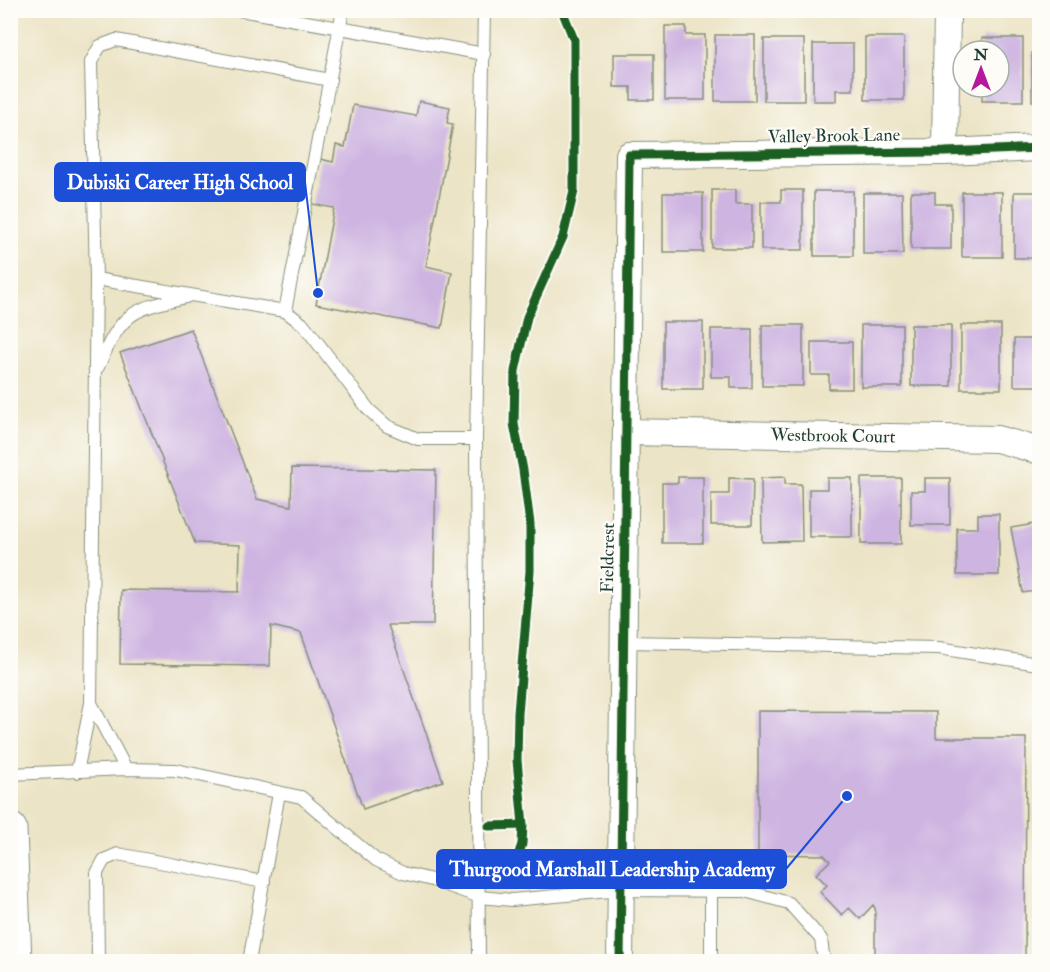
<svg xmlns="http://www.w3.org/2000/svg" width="1050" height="972" font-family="'IM FELL Double Pica',serif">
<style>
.building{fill:#cdb4e1}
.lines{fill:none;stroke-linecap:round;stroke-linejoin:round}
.lane-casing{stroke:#86907d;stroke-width:14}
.street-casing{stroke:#86907d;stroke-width:28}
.secondary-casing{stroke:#86907d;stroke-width:35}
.path{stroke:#86907d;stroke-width:4;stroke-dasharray:1.5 4.5;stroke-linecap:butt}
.lane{stroke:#fff;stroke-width:12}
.street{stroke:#fff;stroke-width:26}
.secondary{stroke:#fff;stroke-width:33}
.cycleway-casing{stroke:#fdfcf7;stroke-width:13}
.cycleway{stroke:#1b5e20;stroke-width:9}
.labels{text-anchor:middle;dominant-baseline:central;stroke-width:4.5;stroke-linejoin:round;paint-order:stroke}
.street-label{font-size:18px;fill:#1f3d34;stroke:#fdfcf7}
.leader{fill:none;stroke:#1d4ed8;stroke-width:2}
.callout-dot{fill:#1d4ed8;stroke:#fdfcf7;stroke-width:2}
.callout{fill:#1d4ed8;stroke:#1d4ed8;stroke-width:2}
.callout-label{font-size:20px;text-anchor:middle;font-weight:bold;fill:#fff}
</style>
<rect width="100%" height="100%" fill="#fdfcf7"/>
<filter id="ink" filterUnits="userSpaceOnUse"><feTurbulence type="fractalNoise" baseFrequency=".0167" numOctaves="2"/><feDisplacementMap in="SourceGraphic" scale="12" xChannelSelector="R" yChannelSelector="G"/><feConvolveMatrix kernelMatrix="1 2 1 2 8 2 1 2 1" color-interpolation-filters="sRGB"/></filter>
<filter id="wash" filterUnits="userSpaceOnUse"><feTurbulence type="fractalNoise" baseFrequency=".008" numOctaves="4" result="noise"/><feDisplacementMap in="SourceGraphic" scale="24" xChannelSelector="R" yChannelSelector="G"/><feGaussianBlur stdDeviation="1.35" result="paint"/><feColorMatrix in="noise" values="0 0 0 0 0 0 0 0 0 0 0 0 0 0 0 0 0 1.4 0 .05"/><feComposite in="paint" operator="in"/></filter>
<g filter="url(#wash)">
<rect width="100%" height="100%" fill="#ece4c6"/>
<g id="blocks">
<path class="building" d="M665,26h21v9h19v65h-40z
M715,35h40v66h-40z
M865,37h39v63h-39z
M982,38h41v63h-41v-14h17v-36h-17z
M764,39h40v62h-40z
M813,44h40v46h-17v11h-23z
M1032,53h8v48h-8z
M614,54h40v46h-23v-13h-17z
M419,101l31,6 -3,16 6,1 -27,142 26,6 -10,56 -126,-24 18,-96 -22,-4 8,-45 13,3 3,-17 9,2 8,-42 63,11z
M712,190h23v14h17v44h-40z
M781,190h22v60h-42v-48h20z
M814,191h39v65h-39z
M911,192h24v12h16v45h-40z
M962,192h40v65h-40z
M1014,192h26v66h-26z
M663,193h40v59h-40z
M863,193h39l1,61h-40z
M663,322h40v67h-40z
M762,325h41v61h-41z
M861,325h41v62h-41z
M911,325h40v61h-40z
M961,325h40v64h-40z
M191,329l66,170 34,7 1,-38 144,2 -3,155h-45l55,156 -80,28 -62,-176 -30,-7 -1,40 -150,-2 1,-74 118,2 1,-47 -45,-2 -75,-190z
M711,329h41v59h-21v-11h-20z
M1014,339h26l-3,47h-23z
M811,342h41v47h-23v-14h-18z
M678,477h25v66h-41v-60h16z
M785,477v7h16l1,57 -40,1 -1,-64z
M729,478l24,1 -1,46h-41v-31h18z
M827,478h25v59h-43v-48h18z
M861,478h40v66h-40z
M925,478h25v47h-39v-34h14z
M978,514h21v61h-42v-47h21z
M1040,523v67l-17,3 -12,-65z
M758,711l178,1v26h90l-1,224h-150v-54l-2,-3 -13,14 -11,-11 -7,7 -22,-23 7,-7 -11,-11 14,-13 -6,-6 -66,-1z"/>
</g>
</g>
<g filter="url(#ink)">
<use href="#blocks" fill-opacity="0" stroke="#86907d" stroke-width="1.5"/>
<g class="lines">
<defs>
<path id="lane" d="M240,10l244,44
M96,279l189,32 19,14 65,85 18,16 31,13h58
M285,311l58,-301
M98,367c24,-54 31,-57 88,-70
M624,642l315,6 99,16 2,2
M91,703l35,66
M77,772l14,-69 5,-424 -5,-217 9,-16 16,-6 214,40
M10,774l116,-5 50,1 125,27 75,63 27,13 29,7 48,17 32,3 109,-10 124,1 44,12 32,36 3,23
M98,962l-1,-89 7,-13 14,-6 146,28
M249,962l30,-169
M479,962l-3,-523 8,-429
M711,962v-71"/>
<path id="street" d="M945,152l2,-142
M626,432l371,7 43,12
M620,962l9,-807 316,-3 95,-4"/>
<path id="secondary" d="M10,829l5,133"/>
</defs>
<use href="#lane" class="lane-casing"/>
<use href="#street" class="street-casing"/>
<use href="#secondary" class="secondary-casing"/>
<path class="path" d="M556,877l9,-3 9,-20 21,17
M512,879l3,-14 16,12 12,2"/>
<use href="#lane" class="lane"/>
<use href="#street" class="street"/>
<use href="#secondary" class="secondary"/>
<defs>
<path id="cycleway" d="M523,825l-6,-65 1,-47 12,-142v-47l-7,-54 -9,-46 1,-53 12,-54 36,-80 11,-46v-151l-12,-30
M489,826l34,-1 -1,19 -7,21
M620,962l9,-807 316,-3 95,-4"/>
</defs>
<use href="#cycleway" class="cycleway-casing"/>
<use href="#cycleway" class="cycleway"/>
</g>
</g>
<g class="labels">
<g class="street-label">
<text transform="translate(834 136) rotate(-1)">Valley Brook Lane</text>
<text transform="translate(833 436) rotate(1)">Westbrook Court</text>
<text transform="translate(608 558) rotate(-89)">Fieldcrest</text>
</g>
</g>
<path class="leader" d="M318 293L305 182M847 796L786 869"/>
<g class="callout-dot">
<circle cx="318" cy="293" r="6"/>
<circle cx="847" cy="796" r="6"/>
</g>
<g class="callout">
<rect x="55" y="163" width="250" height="38" rx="6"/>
<rect x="437" y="850" width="349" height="38" rx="6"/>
</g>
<g class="callout-label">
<text x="180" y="189">Dubiski Career High School</text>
<text x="612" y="876">Thurgood Marshall Leadership Academy</text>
</g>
<rect width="1050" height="972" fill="none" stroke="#fdfcf7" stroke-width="36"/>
<g transform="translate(981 69)"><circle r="28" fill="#fdfcf7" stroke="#a4b0a9" stroke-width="1.5"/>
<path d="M0-4.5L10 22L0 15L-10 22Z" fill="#b5179e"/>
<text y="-9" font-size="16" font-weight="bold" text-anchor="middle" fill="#1f3d34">N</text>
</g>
</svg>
